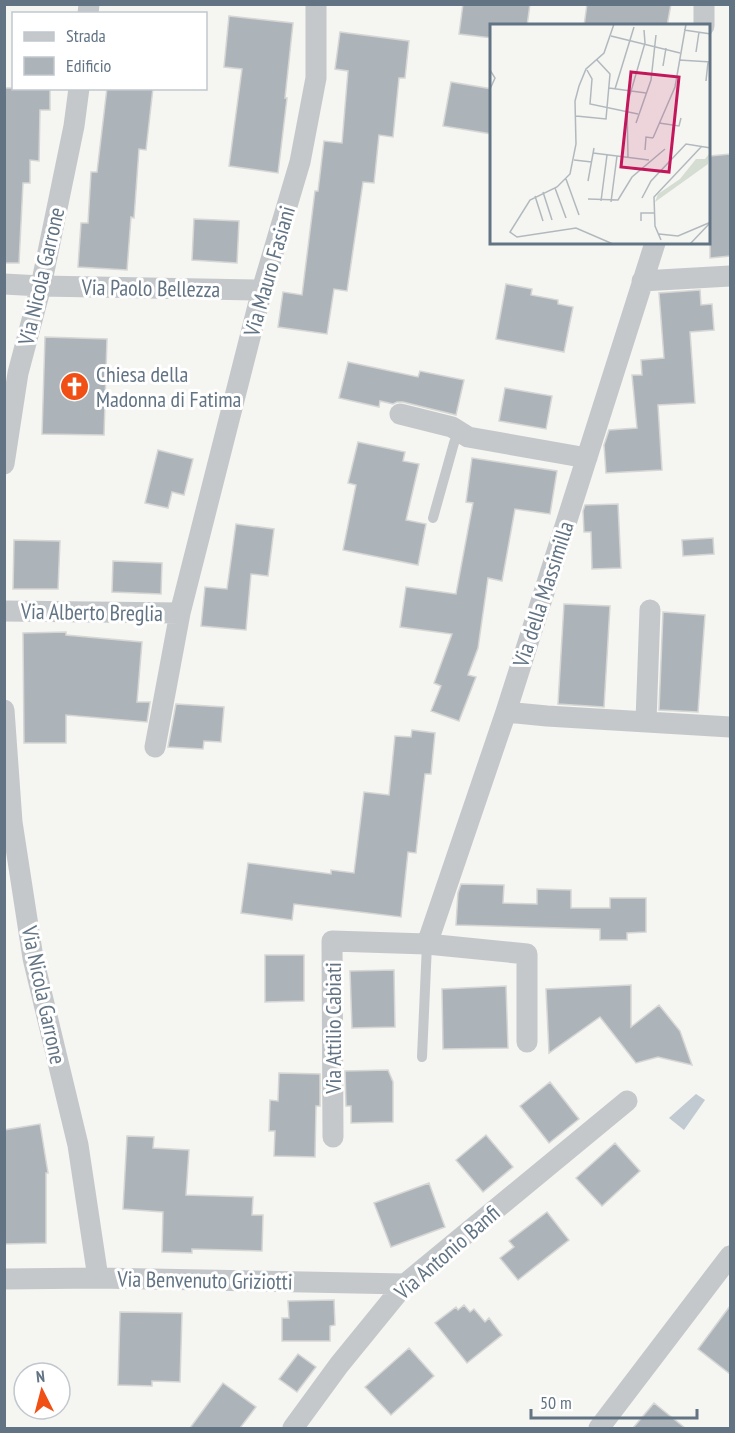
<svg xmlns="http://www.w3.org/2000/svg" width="735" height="1433" font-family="'PT Sans Narrow',sans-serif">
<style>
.water{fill:#c0cad0}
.building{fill:#acb4ba;stroke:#d6d6d4;stroke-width:1.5}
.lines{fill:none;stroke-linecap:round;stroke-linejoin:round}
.lane{stroke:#c4c8cb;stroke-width:10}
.street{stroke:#c4c8cb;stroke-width:21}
.labels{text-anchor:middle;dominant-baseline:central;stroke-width:6;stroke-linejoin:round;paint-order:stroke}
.street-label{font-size:22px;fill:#627484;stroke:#fff}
.poi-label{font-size:22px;fill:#627484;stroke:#fff;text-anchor:start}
.inset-road{fill:none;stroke:#b1b9be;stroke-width:1.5}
.view{fill:#c2185b;fill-opacity:0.15;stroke:#c2185b;stroke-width:3}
.inset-edge{fill:none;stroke:#627484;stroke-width:3}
</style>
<rect width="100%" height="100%" fill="#f5f5f1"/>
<path class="water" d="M696,1094l9,6 -21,30 -15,-12z"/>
<path class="building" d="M463,4h67l-3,22h-35v12l-33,-4z
M587,4h84l-4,22h-83z
M229,16l64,7 -8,75h2l-9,75 -49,-7 13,-97 -18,-2z
M340,32l69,9 -4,37h-6l-6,59 -14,-2 -5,48 -11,-1 -16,109 -13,-2 -7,45 -49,-7 5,-35 19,3 13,-104h3l6,-50 18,2 6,-72 -13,-2z
M451,82l41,7v45l-49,-8z
M4,88h46v22h-10l-1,51 -9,-1v23h-7l-4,80h-15z
M107,88h46l-7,62 -7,-1 -5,69 -3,-1 -4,53 -49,-3 3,-44h7l3,-51h6z
M730,154v102l-20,2v-102z
M194,219l45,2 -2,42 -45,-3z
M506,284l26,5 -1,6 27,5v4l15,3 -9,45 -68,-13z
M700,290l1,15 11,-1 2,26 -24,2 5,71 -37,2 4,65 -56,3 -2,-28 5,-15 28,-2 -5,-53h10l-1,-15 23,-2 -5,-65z
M45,337l62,2 -3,96 -62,-1z
M348,362l70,15 2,-6 44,9 -8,35 -53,-13h-6l-4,2 -13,-3 -1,6 -40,-9z
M505,388l47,8 -6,33 -47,-8z
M358,442l47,10 -2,9 16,3 -13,56 20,4 -8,41 -75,-15 13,-65 -8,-2z
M158,450l35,9 -9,36 -12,-3 -4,16 -23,-5z
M472,458l85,13 -7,43 -35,-5 -13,72 -14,-3 -10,70 -10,27 8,2 -17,44 -28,-10 10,-25 -7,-3 18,-49 -52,-7 6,-40 50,7 17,-91 -7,-1z
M618,504l3,64 -29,1 -1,-37h-7l-1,-21 2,-6z
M236,524l38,5 -6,47 -17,-2 -5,56 -45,-4 4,-39 22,2z
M713,538l1,16 -31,2 -1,-16z
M14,540l46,1 -2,48h-45z
M113,561l49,2 -1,31 -49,-2z
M564,604l46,2 -6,101 -46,-3z
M663,612l42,3 -7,97 -39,-2z
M66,632v3l76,7 -5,60h13l-3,20 -81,-7v28h-42l-1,-110z
M176,704l48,3 -3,35 -17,-1 -1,8 -35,-2z
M412,730l23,3 -4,41h-6l-9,79 -8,-1 -7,65 -107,-13 -2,16 -51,-7 7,-50 83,11v-4l23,3 10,-81 25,3 6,-59 16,1z
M461,884l43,1 -1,18 34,1v-15l34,1v18h39v-10h36v34l-19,1v7h-27v-11l-144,-4 2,-32z
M265,955h39v46l-39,1z
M394,970l1,57 -43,1 -2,-57z
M631,985v42l28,-22 21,26 12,34 -34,-8 -22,6 -36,-46 -51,36 -3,-64z
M506,986l2,62 -65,1 -1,-60z
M388,1070l5,12v40l-42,1v-17h-5l-1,-35z
M279,1073l41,1v32h-4l-1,51 -41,-1 1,-25h-6l1,-31 8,1z
M550,1082l29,37 -30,24 -29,-37z
M40,1124l8,49h-2v70l-42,1v-114z
M486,1135l27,32 -30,25 -27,-32z
M127,1136l27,1 -1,11 36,2 -3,45 67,2 -1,18h11l-1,36 -70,-2v4l-30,-1 1,-40 -40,-3z
M615,1143l25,28 -38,35 -26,-28z
M429,1183l16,44 -54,20 -17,-44z
M547,1212l22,28 -51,40 -18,-22 14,-11 -5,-6z
M334,1300l1,25 -5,1v15h-48v-23h7l-1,-17z
M464,1305l6,7 4,-3 11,13 4,-4 13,17 -35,28 -32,-40 21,-16 2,3z
M730,1306v68l-32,-25z
M120,1312l62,1 -2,69 -28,-1v5l-34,-1z
M409,1348l25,28 -43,39 -26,-28z
M298,1354l18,13 -19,25 -18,-13z
M223,1383l33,24 -16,21h-50z
M654,1403l31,25h-52z"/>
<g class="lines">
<path class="lane" d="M433,518l21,-75 5,-12
M422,1057l5,-113"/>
<path class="street" d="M704,4v22
M88,14l1,-10
M642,281l88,-5
M4,284l37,2 221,4
M400,414l52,13 16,10 119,21
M4,464l14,-91 23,-87 33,-160 5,-38
M4,611l176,2
M4,710l8,112 21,136 45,187 20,133
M506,712l41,4 183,11
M646,721l4,-111
M155,747l25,-134 82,-323 38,-128 16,-84v-74
M427,944l79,-232 149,-469
M333,1137l-1,-196 95,3 100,10v88
M4,1279l94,-1 307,6
M293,1428l46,-63 66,-81 222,-183
M599,1428l131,-172"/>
</g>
<defs>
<symbol id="church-disc" viewBox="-11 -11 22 22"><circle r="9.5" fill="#f05016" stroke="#fff"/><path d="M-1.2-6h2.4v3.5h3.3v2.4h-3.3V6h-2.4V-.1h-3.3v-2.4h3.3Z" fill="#fff"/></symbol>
</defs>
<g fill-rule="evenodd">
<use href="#church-disc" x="58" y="370" width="33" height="33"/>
</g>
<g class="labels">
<g class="street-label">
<text transform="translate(269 271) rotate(-74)">Via Mauro Fasiani</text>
<text transform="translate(41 276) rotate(-77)">Via Nicola Garrone</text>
<text transform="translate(151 288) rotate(1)">Via Paolo Bellezza</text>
<text transform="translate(543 594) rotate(-72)">Via della Massimilla</text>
<text transform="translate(92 612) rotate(1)">Via Alberto Breglia</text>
<text transform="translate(44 995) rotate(78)">Via Nicola Garrone</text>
<text transform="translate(333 1028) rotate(-90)">Via Attilio Cabiati</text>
<text transform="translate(447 1252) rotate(-41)">Via Antonio Banfi</text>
<text transform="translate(205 1280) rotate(1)">Via Benvenuto Griziotti</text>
</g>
<g class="poi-label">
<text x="96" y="374">Chiesa della<tspan x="96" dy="25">Madonna di Fatima</tspan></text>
</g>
</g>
<g transform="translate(490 24)">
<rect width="220" height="220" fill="#f5f5f1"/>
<path d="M219,130l-1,10 -53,38 3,-8 22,-15 16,-20h9z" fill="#d5ddd2"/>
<path class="inset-road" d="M194,6l27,4M121,12l69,17M206,28l3,-20M189,36l32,2M173,42l3,-18M0,46l5,8 -5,11M97,46l5,9 -2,25 48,10M216,57l2,-19M119,64l37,5M125,65l19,-62M86,92l30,3 4,-45 -13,-14M146,99l15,-43 5,-45M169,99l20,3 2,-8M163,114l22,-51 11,-63M155,126l1,-13 7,1M103,129l56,7M138,133l-1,-52 18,-62 -1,-13M84,136l18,2M76,155l13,36M98,157l6,-33M65,164l11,30M53,168l9,28M45,172l8,25M152,174l9,-17 35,-37 25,4M98,175l30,1 14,-23 33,-28M111,177l6,-46M121,178l6,-46M151,197v-8h14M169,210l19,2 33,-14M171,216l-6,-14 -1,-29 48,-51M123,220l-37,-16 -59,9 -7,-5 20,-32 27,-13 13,-13 6,-30 -1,-43 4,-15 7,-17 18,-16 10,-29M200,220l20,-21"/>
<path class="view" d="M141,48l48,5 -10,95 -48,-5z"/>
<rect width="220" height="220" class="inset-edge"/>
</g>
<rect width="735" height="1433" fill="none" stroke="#627484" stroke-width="12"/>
<rect x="12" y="12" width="195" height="78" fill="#ffffff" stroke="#c0c7ce" stroke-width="1.5"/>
<rect x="24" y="32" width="30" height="9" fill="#c4c8cb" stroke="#c0c7ce" stroke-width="1.5"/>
<text x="66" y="42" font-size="18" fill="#627484">Strada</text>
<rect x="24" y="57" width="30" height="18" fill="#acb4ba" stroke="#c0c7ce" stroke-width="1.5"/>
<text x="66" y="72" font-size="18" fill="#627484">Edificio</text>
<g transform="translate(42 1391) rotate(354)"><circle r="28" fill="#ffffff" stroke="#c0c7ce" stroke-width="1.5"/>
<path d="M0-4.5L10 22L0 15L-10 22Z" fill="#f05016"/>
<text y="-9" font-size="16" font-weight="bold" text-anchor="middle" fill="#627484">N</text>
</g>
<path d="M531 1409v9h166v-9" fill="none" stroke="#627484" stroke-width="3"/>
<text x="540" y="1409" font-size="18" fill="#627484" stroke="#ffffff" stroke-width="4.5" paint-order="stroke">50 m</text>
</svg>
